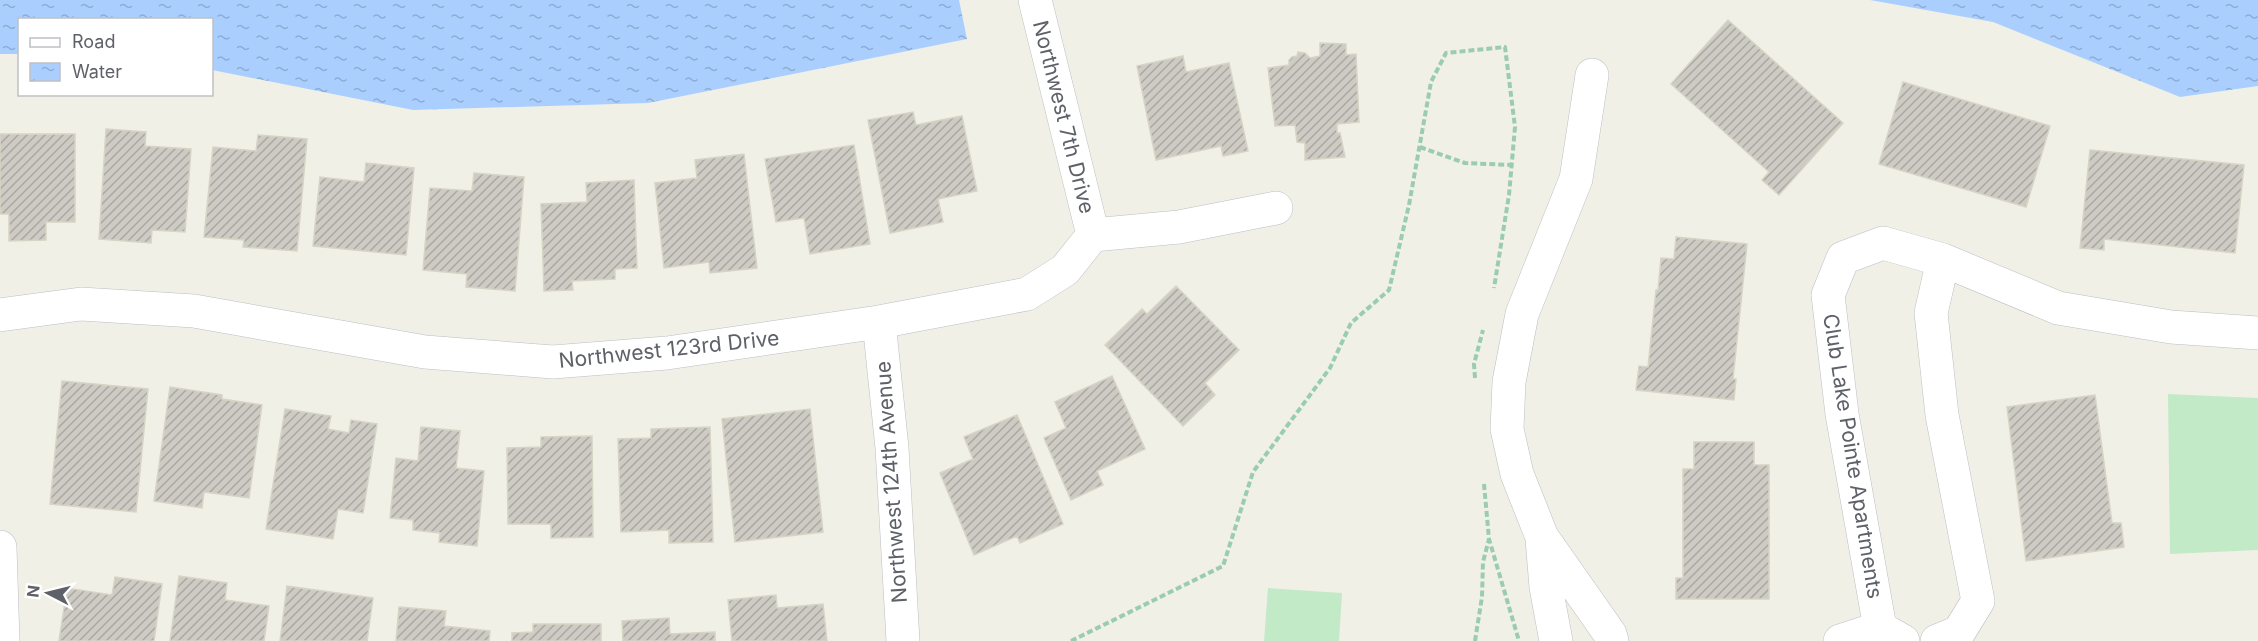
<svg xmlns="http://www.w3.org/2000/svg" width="2258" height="641" font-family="Inter,sans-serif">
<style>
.pitch{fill:#c2eac7}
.water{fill:url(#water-ripples)}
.building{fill:url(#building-hatch);stroke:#d7d4c5;stroke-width:1.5}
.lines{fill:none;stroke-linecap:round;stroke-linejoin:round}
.minor-casing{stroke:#bbbec3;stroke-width:34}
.path{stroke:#9accaf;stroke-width:4;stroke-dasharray:6 3;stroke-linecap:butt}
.minor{stroke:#fff;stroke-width:33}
.labels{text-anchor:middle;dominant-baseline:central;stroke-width:5;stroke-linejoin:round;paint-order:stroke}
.street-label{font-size:21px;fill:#5e6168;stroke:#fff}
</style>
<defs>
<pattern id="water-ripples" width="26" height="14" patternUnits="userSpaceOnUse" patternTransform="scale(1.5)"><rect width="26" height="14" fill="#aacfff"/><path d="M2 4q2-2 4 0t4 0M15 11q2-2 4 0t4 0" fill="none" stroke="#8eabd2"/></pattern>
<pattern id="building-hatch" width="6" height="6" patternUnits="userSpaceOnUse" patternTransform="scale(1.5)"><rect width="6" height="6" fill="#cdcbc3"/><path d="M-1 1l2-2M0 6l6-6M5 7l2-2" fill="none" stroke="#aaa8a2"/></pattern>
</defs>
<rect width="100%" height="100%" fill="#f1f0e7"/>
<path class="pitch" d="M2168,394l90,4v152l-88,4z
M1268,588l74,5 -3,48h-75z"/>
<path class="water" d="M0,0h959l8,39 -319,64 -235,7 -201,-40v-50h-192l-1,34h-19z
M1870,0h388v86l-78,11 -187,-75z"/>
<path class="building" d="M1728,20l115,103 -64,72 -17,-15 7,-8 -98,-88z
M1320,43l26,1v11l10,-1 3,68 -22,2v9h3l5,24 -40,3v-17l-8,-1 -2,-17 -20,1 -7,-58 21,-3v-5l3,-3 5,-1 1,-4 7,1 5,5 10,-2z
M1183,56l3,16 43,-9 19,88 -25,5 -2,-10 -65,14 -19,-94z
M1903,82l147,44 -24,81 -147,-43z
M913,112l3,13 46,-9 15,75 -39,8 5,23 -53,11 -22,-113z
M106,129l40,3 -1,14 46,3 -6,83 -33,-2 -1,13 -52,-4z
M0,134h75v88h-29v18l-37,1v-27h-9z
M258,135l49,4 -10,112 -54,-4 1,-7 -40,-3 9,-90 43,4z
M854,145l16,99 -60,10 -6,-36 -28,4 -11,-63z
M2090,150l154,15 -9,88 -131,-14v11l-24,-2z
M744,154l13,114 -47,5 -1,-11 -45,6 -9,-85 42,-5 -2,-18z
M366,163l48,5 -8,87 -93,-9 7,-69 44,5z
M474,173l50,4 -9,114 -49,-4 1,-13 -44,-4 7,-82 42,3z
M634,180l3,88 -22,1v10l-43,2 1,9 -29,1 -3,-87 46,-2 -1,-19z
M1676,237l71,7 -14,135h3l-2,21 -98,-10 3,-24 9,1 8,-77h2l3,-32 13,1z
M1176,286l63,64 -34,33 10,12 -32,31 -78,-81 37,-36 5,5z
M1112,376l33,73 -48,22 6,14 -32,15 -27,-62 22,-10 -11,-26z
M62,381l86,8 -12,123 -86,-8z
M170,387l52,8v4l40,6 -13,93 -45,-6 -2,16 -48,-7z
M2095,395l17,128h9l3,24 -98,14 -19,-154z
M285,409l46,7 -3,13 21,4 2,-13 26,4 -14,89 -25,-4 -5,30 -67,-10z
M810,409l13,123 -88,10 -13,-123z
M1017,415l46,109 -43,19 -3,-7 -43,19 -34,-82 33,-14 -9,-22z
M421,427l39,4 -4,37 28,3 -7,75 -38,-4 1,-9 -27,-3v-10l-23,-2 6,-60 22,3z
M710,427l3,115 -44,1v-13l-48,2 -3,-93 33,-1v-9z
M592,436l1,101 -42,1v-14h-43l-1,-76 34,-1v-10z
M1694,442h60v23h15v134h-93v-21h7v-109h11z
M179,576l48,7 -2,17 44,6 -5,35h-94z
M115,577l47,7 -8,57h-95l8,-53 45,7z
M287,586l86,12 -6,43h-87z
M776,595l1,13 46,-4 4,37h-95l-4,-41z
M399,607l47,4 -2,15 46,5 -1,10h-93z
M669,618l1,16 45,-2v9h-92l-1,-20z
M533,624h68v17h-89v-8l21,-1z"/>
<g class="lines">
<defs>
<path id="minor" d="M1035,0l58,235
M1592,75l-16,104 -54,135 -13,68 -2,47 10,45 25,63 68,97 2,7
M0,315l81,-11 113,7 231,41 128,10 114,-9 212,-31 148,-28 38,-24 28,-35 86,-8 97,-19
M879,322l13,126 11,193
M1542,539l4,48 10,54
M0,547l3,94
M1840,641l40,-13
M1903,641l-23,-13 -38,-214 -14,-119 15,-37 40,-15 60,17 115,48 113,19 87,6
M1937,641l22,-9 19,-31 -36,-186 -11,-102 12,-53"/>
</defs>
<use href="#minor" class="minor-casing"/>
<path class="path" d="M1420,147l45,16 47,2
M1475,378l-1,-14 9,-34
M1484,484l5,55 30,102
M1071,641l152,-75 30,-94 77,-104 21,-45 38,-33 20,-85 22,-123 15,-29 59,-6 10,80 -6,68 -15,93
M1475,641l7,-44 1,-35 6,-23"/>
<use href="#minor" class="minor"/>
</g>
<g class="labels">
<g class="street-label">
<text transform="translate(1064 117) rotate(76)">Northwest 7th Drive</text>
<text transform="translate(669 349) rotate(-6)">Northwest 123rd Drive</text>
<text transform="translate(1853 456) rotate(81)">Club Lake Pointe Apartments</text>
<text transform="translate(891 482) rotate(-94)">Northwest 124th Avenue</text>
</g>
</g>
<rect x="18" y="18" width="195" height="78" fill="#ffffff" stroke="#bfc0c3" stroke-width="1.5"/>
<rect x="30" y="38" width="30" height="9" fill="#ffffff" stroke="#bfc0c3" stroke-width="1.5"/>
<text x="72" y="48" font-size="18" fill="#5e6168">Road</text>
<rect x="30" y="63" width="30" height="18" fill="url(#water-ripples)" stroke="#bfc0c3" stroke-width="1.5"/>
<text x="72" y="78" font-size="18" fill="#5e6168">Water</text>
<g transform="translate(48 593) rotate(277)" stroke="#ffffff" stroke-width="4.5" paint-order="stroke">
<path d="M0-4.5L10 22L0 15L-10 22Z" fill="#5e6168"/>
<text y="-9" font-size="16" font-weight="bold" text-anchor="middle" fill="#5e6168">N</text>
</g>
</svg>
